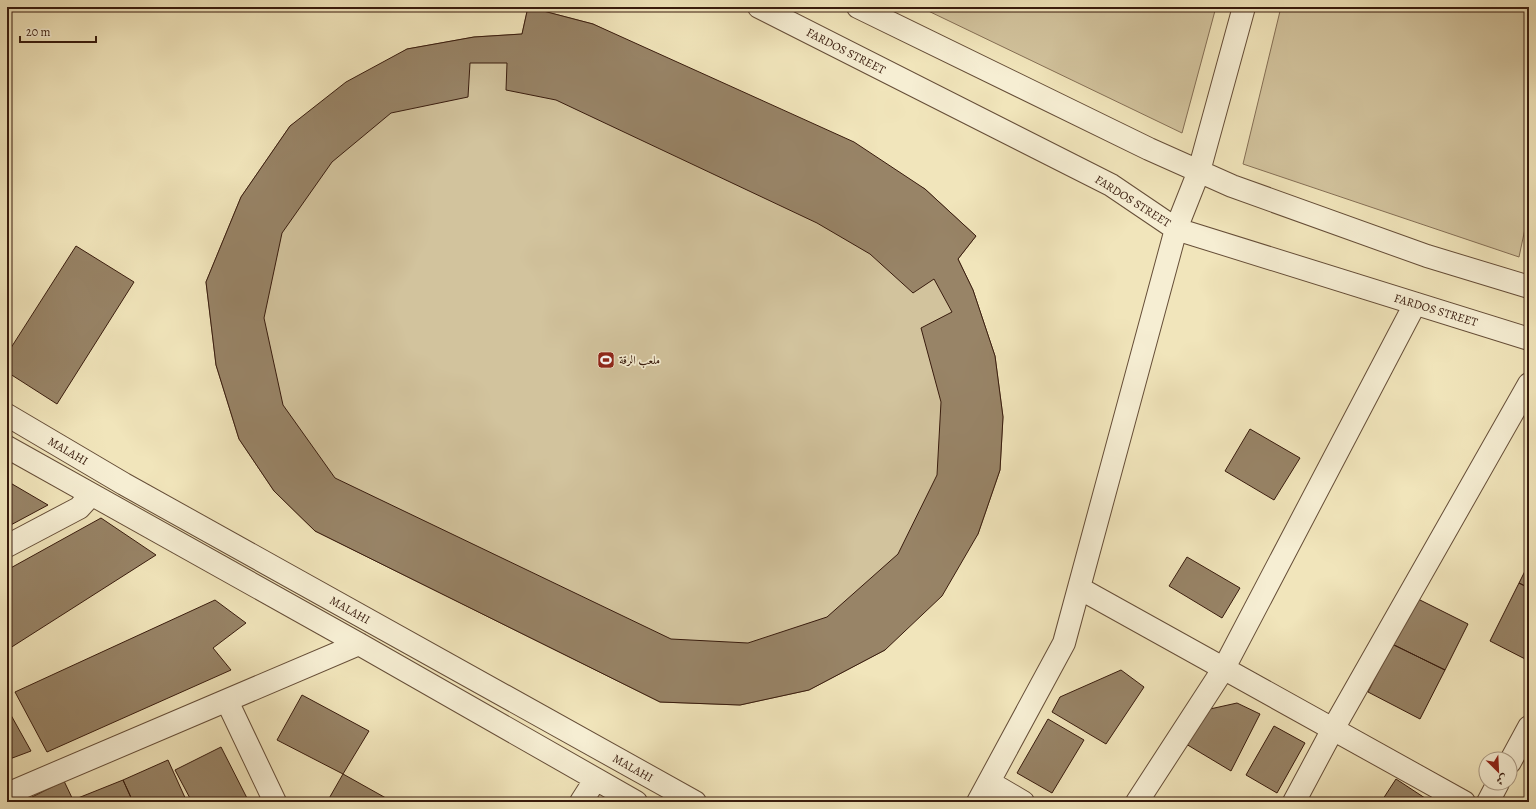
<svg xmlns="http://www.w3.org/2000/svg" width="1536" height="809" font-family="Alegreya,Amiri,serif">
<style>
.green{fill:#d2c39d;stroke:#856f55}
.building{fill:#988467;stroke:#381b0d;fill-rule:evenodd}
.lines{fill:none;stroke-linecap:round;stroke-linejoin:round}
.street-casing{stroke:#664e38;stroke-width:24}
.street{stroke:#f6eed3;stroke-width:22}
.labels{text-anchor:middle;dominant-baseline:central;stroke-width:3.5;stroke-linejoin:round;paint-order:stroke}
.street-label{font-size:12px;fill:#381b0d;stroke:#f6eed3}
.poi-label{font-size:12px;fill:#381b0d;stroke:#f6eed3;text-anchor:start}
</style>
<rect width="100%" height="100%" fill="#f1e5bb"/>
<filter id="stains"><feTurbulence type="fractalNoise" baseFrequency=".005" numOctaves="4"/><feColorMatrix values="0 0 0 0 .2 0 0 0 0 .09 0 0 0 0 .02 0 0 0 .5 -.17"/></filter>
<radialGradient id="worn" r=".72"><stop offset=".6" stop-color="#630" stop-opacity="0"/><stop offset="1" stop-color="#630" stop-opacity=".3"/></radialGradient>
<path class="green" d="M528,7l65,17 332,165 51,47 -18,23 15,31 22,66 8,61 -3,53 -22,64 -93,116 -76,40 -69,15 -80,-3 -345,-171 -41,-40 -35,-52 -23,-74 -10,-83 35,-85 49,-71 117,-77 67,-12 48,-3z
M920,7h296l-34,126z
M1281,7h248v203l-10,47 -276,-93z"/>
<path class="building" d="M528,7l65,17 261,118 71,47 51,47 -18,23 15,31 22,66 8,61 -3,53 -22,64 -36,62 -57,54 -76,40 -69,15 -80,-3 -345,-171 -41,-40 -35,-52 -23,-74 -10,-83 35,-85 49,-71 56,-44 61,-33 67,-12 48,-3zM470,63h37l-1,27 50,10 261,123 53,31 43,39 21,-14 18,33 -31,16 20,74 -4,73 -39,79 -71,63 -79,26 -77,-4 -336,-161 -52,-73 -19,-87 18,-85 50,-71 59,-49 77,-16z
M76,246l58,36 -77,122 -50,-32v-18z
M1250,429l50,29 -26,42 -49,-29z
M7,481l41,24 -41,22z
M101,518l55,37 -149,95v-80z
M1187,557l53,31 -18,30 -53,-32z
M1529,563v25l-10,-5z
M1519,583l10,5v73l-39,-20z
M1416,598l52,26 -23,46 -53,-26z
M215,600l31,23 -33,25 18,22 -184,82 -32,-60z
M1392,644l53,26 -25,49 -52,-27z
M1121,670l23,17 -38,57 -54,-32 8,-15z
M302,695l67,36 -26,43 -66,-34z
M1237,703l23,11 -29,57 -45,-27 24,-35z
M7,708l24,43 -24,9z
M1048,719l36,21 -32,53 -35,-20z
M1274,726l31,17 -28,50 -31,-18z
M221,747l28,55h-57l-17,-32z
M168,760l19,42h-54l-10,-22z
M343,774l50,28h-66z
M1396,779l35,23h-50z
M123,780l10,22h-59l-1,-2z
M64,781l10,21h-52z"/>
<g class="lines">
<defs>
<path id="street" d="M759,7l352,178 65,44 353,110
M858,7l291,142 83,37 195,70 102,31
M7,415l117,69 571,318
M7,447l352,197 277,158
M7,546l72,-38 12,-13
M1079,588l385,214
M227,701l48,101
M1510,762l19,-35
M989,782l34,20
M7,794l352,-150
M581,802l14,-22
M978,802l86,-159 112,-414 23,-58 45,-164
M1137,802l87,-134 191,-364
M1294,802l39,-73 196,-345
M1488,802l10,-19"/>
</defs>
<use href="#street" class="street-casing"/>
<use href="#street" class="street"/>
</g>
<defs>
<symbol id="stadium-square" viewBox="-11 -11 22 22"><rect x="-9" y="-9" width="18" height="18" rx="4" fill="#8f2418" stroke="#f6eed3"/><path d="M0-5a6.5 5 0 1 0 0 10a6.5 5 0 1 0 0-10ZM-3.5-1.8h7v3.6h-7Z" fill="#fff"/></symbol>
</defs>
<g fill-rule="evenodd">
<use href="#stadium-square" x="596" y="350" width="20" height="20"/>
</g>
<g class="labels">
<g class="street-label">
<text transform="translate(846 51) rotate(27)">FARDOS STREET</text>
<text transform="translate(1133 201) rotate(32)">FARDOS STREET</text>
<text transform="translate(1436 310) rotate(17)">FARDOS STREET</text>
<text transform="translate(68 451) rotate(30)">MALAHI</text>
<text transform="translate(350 610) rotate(29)">MALAHI</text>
<text transform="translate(633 768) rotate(29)">MALAHI</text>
</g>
<g class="poi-label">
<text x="619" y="360">ملعب الرقة</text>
</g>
</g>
<rect width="1536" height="809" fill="none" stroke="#f1e5bb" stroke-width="24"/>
<rect x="8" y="8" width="1520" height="793" fill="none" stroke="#381b0d" stroke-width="2"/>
<rect x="12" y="12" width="1512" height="785" fill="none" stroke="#381b0d"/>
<g transform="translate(1498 771) rotate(156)"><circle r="19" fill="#f6eed3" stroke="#aa9a84"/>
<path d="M0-3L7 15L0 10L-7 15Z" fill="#8f2418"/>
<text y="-6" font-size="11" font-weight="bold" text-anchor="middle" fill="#381b0d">ش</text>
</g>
<path d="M20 36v6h76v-6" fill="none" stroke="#381b0d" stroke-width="2"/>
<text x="26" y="36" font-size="12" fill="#381b0d" stroke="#f6eed3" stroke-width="3" paint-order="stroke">20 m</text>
<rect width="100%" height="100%" filter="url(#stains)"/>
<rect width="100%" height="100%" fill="url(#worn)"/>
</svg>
